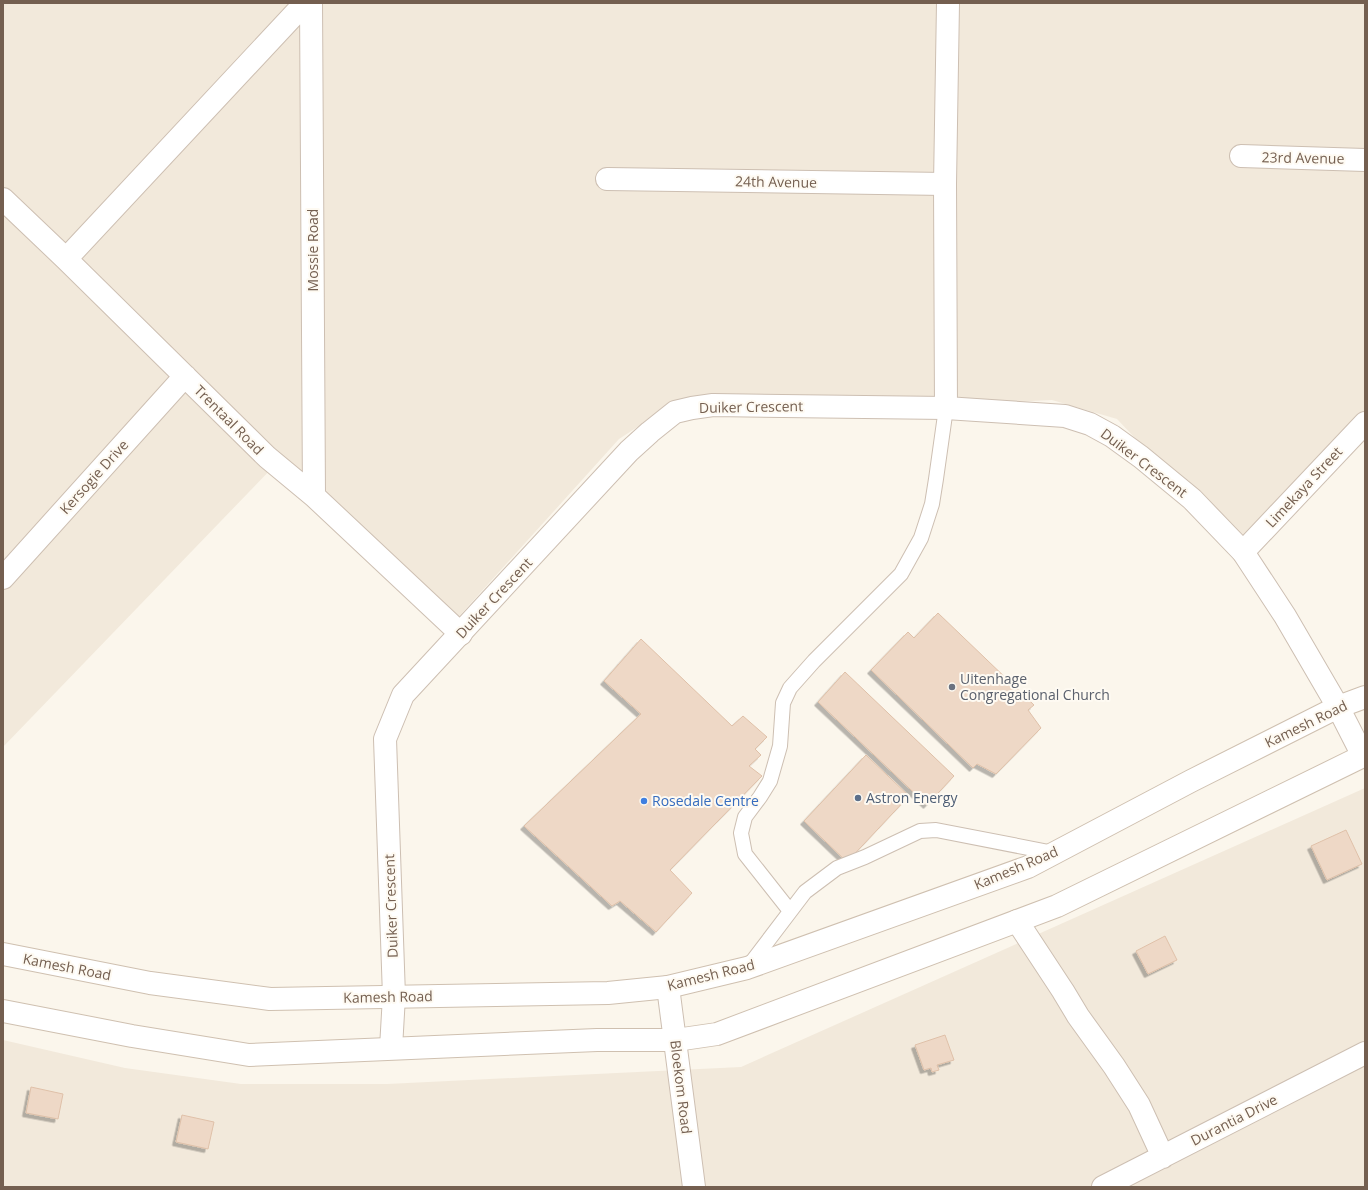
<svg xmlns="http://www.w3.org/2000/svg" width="1368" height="1190" font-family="'Open Sans',sans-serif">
	<defs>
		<filter id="shadow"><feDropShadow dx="-3.5" dy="3.5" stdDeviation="0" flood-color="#0004"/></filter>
	</defs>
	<rect width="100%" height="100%" fill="#fbf6ec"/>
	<path fill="#f2e9db" d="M3 3H1365V423L1243 552 1117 419 1052 400 925 406 674 403 619 439 444 633 275 465 3 747Z
		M1365 788V1187H3V1040L125 1068 241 1084H387L741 1067Z"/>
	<path fill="#eed8c6" stroke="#dfc0a8" filter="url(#shadow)" d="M938 613 1034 705 1028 710 1041 728 996 774 977 764 973 768 871 670 908 632 914 638Z
		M641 639 732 726 743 716 767 737 755 749 761 755 749 766 762 776 670 870 692 893 656 932 620 901 612 906 524 826 641 714 604 681Z
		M845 672 954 776 927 805 818 702Z
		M866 755 909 796 847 862 804 821Z
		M1346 830 1362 864 1327 880 1311 846Z
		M1165 936 1177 960 1148 974 1136 951Z
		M945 1035 954 1060 937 1065 939 1070 932 1072 931 1068 924 1070 915 1045Z
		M31 1087 63 1094 58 1119 26 1113Z
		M182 1115 214 1122 208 1149 176 1142Z"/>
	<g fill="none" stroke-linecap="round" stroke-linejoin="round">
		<g stroke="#cdbfb2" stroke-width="16">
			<path id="service" d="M790 911 745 854 741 833 745 817 760 797 770 781 780 746 783 703 790 688 814 661 901 574 921 538 932 504 936 479 946 408
				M748 967 805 892 837 868 865 857 920 831 936 830 1054 853"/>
		</g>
		<g stroke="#cdbfb2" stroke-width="24">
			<path id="minor" d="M311 3 314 496
				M1241 156 1365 160
				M607 179 945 184
				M3 199 66 259 267 457 314 496 461 634
				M66 259 305 3
				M1243 552 1365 423
				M3 578 185 376
				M1017 921 1063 991 1078 1016 1114 1066 1139 1105 1163 1157
				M1103 1187 1365 1053"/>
		</g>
		<g stroke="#cdbfb2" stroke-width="24">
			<path id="tertiary" d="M946 408 945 184 948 3
				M668 987 694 1187
				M391 1048 394 996 385 739 403 695 629 451 650 432 675 412 692 408 713 405 946 408 1065 416 1090 424 1112 436 1141 457 1192 499 1243 552 1285 616 1338 707 1363 756"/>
		</g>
		<g stroke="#cfc0b0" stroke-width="24">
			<path id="secondary" d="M3 954 150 983 270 999 608 993 668 987 747 968 1028 867 1191 781 1338 707 1365 697
				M3 1011 132 1036 249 1055 597 1040H676L717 1034 1057 906 1365 755"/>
		</g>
		<use href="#service" stroke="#fff" stroke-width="14"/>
		<use href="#minor" stroke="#fff" stroke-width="22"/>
		<use href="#tertiary" stroke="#fff" stroke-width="22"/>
		<use href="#secondary" stroke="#fff" stroke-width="22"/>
	</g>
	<circle fill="#6b7280" stroke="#fefaf2" stroke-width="1.5" cx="952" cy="687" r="4"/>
	<circle fill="#5c6f8a" stroke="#fefaf2" stroke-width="1.5" cx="858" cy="798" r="4"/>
	<circle fill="#3f7fe0" stroke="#fefaf2" stroke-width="1.5" cx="644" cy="801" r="4"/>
	<g text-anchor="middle" stroke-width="4" stroke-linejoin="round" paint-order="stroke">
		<g font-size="14" fill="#745f50" stroke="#fefaf2">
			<text transform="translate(1303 158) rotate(1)" y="5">23rd Avenue</text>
			<text transform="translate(776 182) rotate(1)" y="5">24th Avenue</text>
			<text transform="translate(313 250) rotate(-90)" y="5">Mossie Road</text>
			<text transform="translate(751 407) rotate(-1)" y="5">Duiker Crescent</text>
			<text transform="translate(229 420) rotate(45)" y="5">Trentaal Road</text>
			<text transform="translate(1144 463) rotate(37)" y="5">Duiker Crescent</text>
			<text transform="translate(94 477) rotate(-48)" y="5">Kersogie Drive</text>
			<text transform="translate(1304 487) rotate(-47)" y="5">Limekaya Street</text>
			<text transform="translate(494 598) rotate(-47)" y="5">Duiker Crescent</text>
			<text transform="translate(1306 724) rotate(-26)" y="5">Kamesh Road</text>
			<text transform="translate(1016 868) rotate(-23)" y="5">Kamesh Road</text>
			<text transform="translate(391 906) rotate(-92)" y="5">Duiker Crescent</text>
			<text transform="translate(67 967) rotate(11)" y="5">Kamesh Road</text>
			<text transform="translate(711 975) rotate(-14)" y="5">Kamesh Road</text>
			<text transform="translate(388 997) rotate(-1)" y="5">Kamesh Road</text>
			<text transform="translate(681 1087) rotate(83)" y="5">Bloekom Road</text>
			<text transform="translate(1234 1120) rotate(-27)" y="5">Durantia Drive</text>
		</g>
		<g font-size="14" fill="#5b616d" stroke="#fefaf2" text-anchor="start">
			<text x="960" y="684">Uitenhage<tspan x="960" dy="16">Congregational Church</tspan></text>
		</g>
		<g font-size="14" fill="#4e5e75" stroke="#fefaf2" text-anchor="start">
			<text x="866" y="803">Astron Energy</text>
		</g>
		<g font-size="14" fill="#366cbe" stroke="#fefaf2" text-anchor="start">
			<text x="652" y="806">Rosedale Centre</text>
		</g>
	</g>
	<rect width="1368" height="1190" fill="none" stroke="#745f50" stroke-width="8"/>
</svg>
